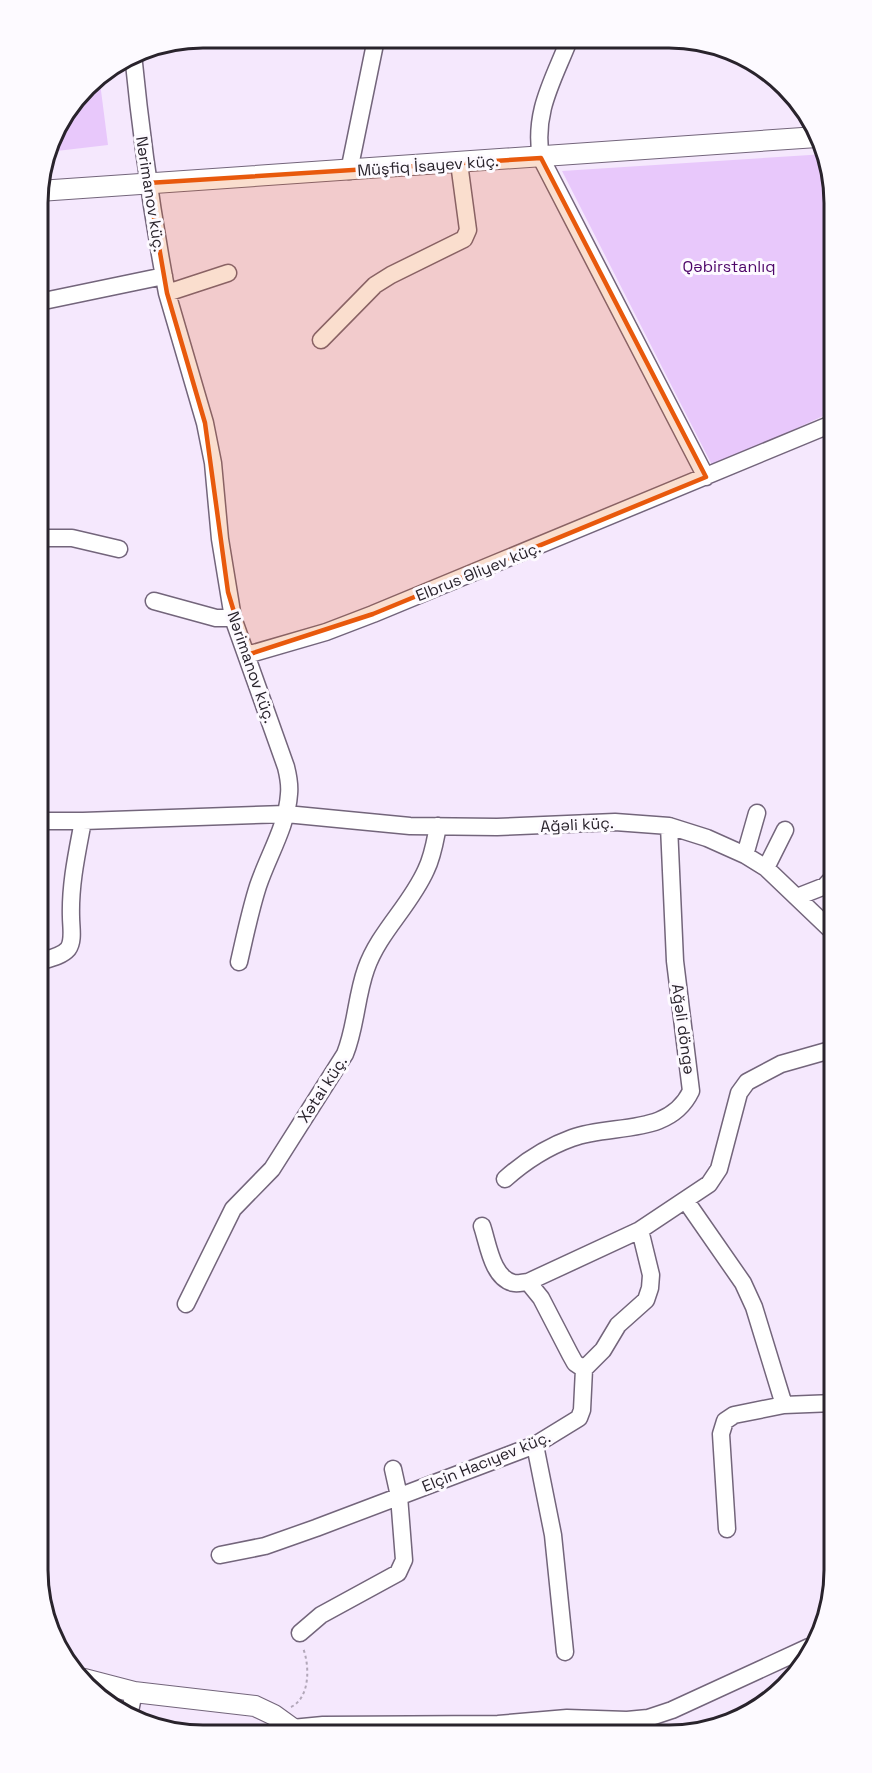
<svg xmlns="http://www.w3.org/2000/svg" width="872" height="1773" font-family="'Space Grotesk',sans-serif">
	<rect width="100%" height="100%" fill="#f5e8fd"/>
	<path fill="#e8c8fb" d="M99 75 108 145 48 152 55 130 94 79Z
		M826 154 834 203V411L713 467 562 171Z"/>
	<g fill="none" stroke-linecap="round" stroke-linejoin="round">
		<g stroke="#73657b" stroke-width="19">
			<path id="minor" d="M569 40C553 81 533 112 541 158L706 477
				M133 54C141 135 152 214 167 293L205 423 213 463 220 539 233 618 286 767C288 775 290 785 289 794 287 826 268 856 258 886 250 911 245 936 239 962
				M349 171 376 39
				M167 293 228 273
				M39 302 164 276
				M321 340 375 285 391 275 464 239 468 230 459 163
				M39 538H72L119 549
				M154 601 216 618H233
				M247 655 326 632 373 614 834 423
				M38 821H83
				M745 855 757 813
				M766 868 785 830
				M797 897 825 886 834 876
				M38 962C47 959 61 957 68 949 74 941 71 927 71 917 70 884 77 853 83 821L286 814 410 826 497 827 615 822 669 826 707 838 745 855 766 868 834 933
				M505 1179C524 1162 547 1147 572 1138 612 1123 669 1137 691 1091L675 961 669 826
				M686 1201 743 1283 754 1307 784 1405 734 1415 725 1421 721 1434 727 1529
				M482 1226C488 1243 492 1279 514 1283 518 1284 524 1282 528 1282L640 1230
				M528 1282 541 1298 570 1354 575 1363 584 1369
				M186 1304 233 1209 272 1169 345 1054C356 1027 356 997 366 969 379 932 410 906 426 870 433 856 435 841 438 826
				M784 1405 834 1403
				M535 1445 553 1535 565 1652
				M220 1555 265 1546 316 1528 535 1445 579 1418 582 1410 584 1369 603 1350 618 1325 646 1300 650 1288 651 1275 640 1230 709 1184 719 1169 739 1093 747 1082 781 1064 834 1049
				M300 1633 321 1615 398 1573 404 1560 399 1496 393 1469
				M130 1711 134 1692
				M292 1728 323 1725 498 1724 567 1718 627 1720 648 1718 672 1710 809 1647"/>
		</g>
		<g stroke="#73657b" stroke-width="22">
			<path id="tertiary" d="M39 191 817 137
				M84 1679 134 1692 255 1706 274 1715 292 1728 296 1734"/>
		</g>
		<path stroke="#b2a7b9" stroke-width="2" stroke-dasharray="3 3" stroke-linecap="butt" d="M291 1707C310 1698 310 1666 303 1648"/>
		<use href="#minor" stroke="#fff" stroke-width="16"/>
		<use href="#tertiary" stroke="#fff" stroke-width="20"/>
	</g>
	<path fill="#e8590c" fill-opacity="0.2" stroke="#e8590c" stroke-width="4.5" stroke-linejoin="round" d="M541 158 706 477 373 614 247 655 228 592 205 423 167 293 148 183Z"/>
	<g text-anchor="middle" stroke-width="6" stroke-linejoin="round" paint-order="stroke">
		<g font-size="16" fill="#29232c" stroke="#fdfaff">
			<text transform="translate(428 165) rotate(-4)" y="6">Müşfiq İsayev küç.</text>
			<text transform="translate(151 194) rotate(81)" y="6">Nərimanov küç.</text>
			<text transform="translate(478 571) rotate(-22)" y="6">Elbrus Əliyev küç.</text>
			<text transform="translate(252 667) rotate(71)" y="6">Nərimanov küç.</text>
			<text transform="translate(577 824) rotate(-3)" y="6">Ağəli küç.</text>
			<text transform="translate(684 1029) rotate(82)" y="6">Ağəli döngə</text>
			<text transform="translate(322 1089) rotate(-57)" y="6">Xətai küç.</text>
			<text transform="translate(486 1461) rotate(-22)" y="6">Elçin Hacıyev küç.</text>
		</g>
		<g font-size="16" fill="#4e0669" stroke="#fdfaff">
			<text x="729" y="272">Qəbirstanlıq</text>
		</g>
	</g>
	<path d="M0 0H872V1773H0ZM203 48H669A155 155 0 0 1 824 203V1570A155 155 0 0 1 669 1725H203A155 155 0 0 1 48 1570V203A155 155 0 0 1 203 48Z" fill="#fdfaff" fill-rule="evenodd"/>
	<path fill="none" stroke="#29232c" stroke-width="3" d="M203 48H669A155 155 0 0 1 824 203V1570A155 155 0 0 1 669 1725H203A155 155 0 0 1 48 1570V203A155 155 0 0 1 203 48Z"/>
</svg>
